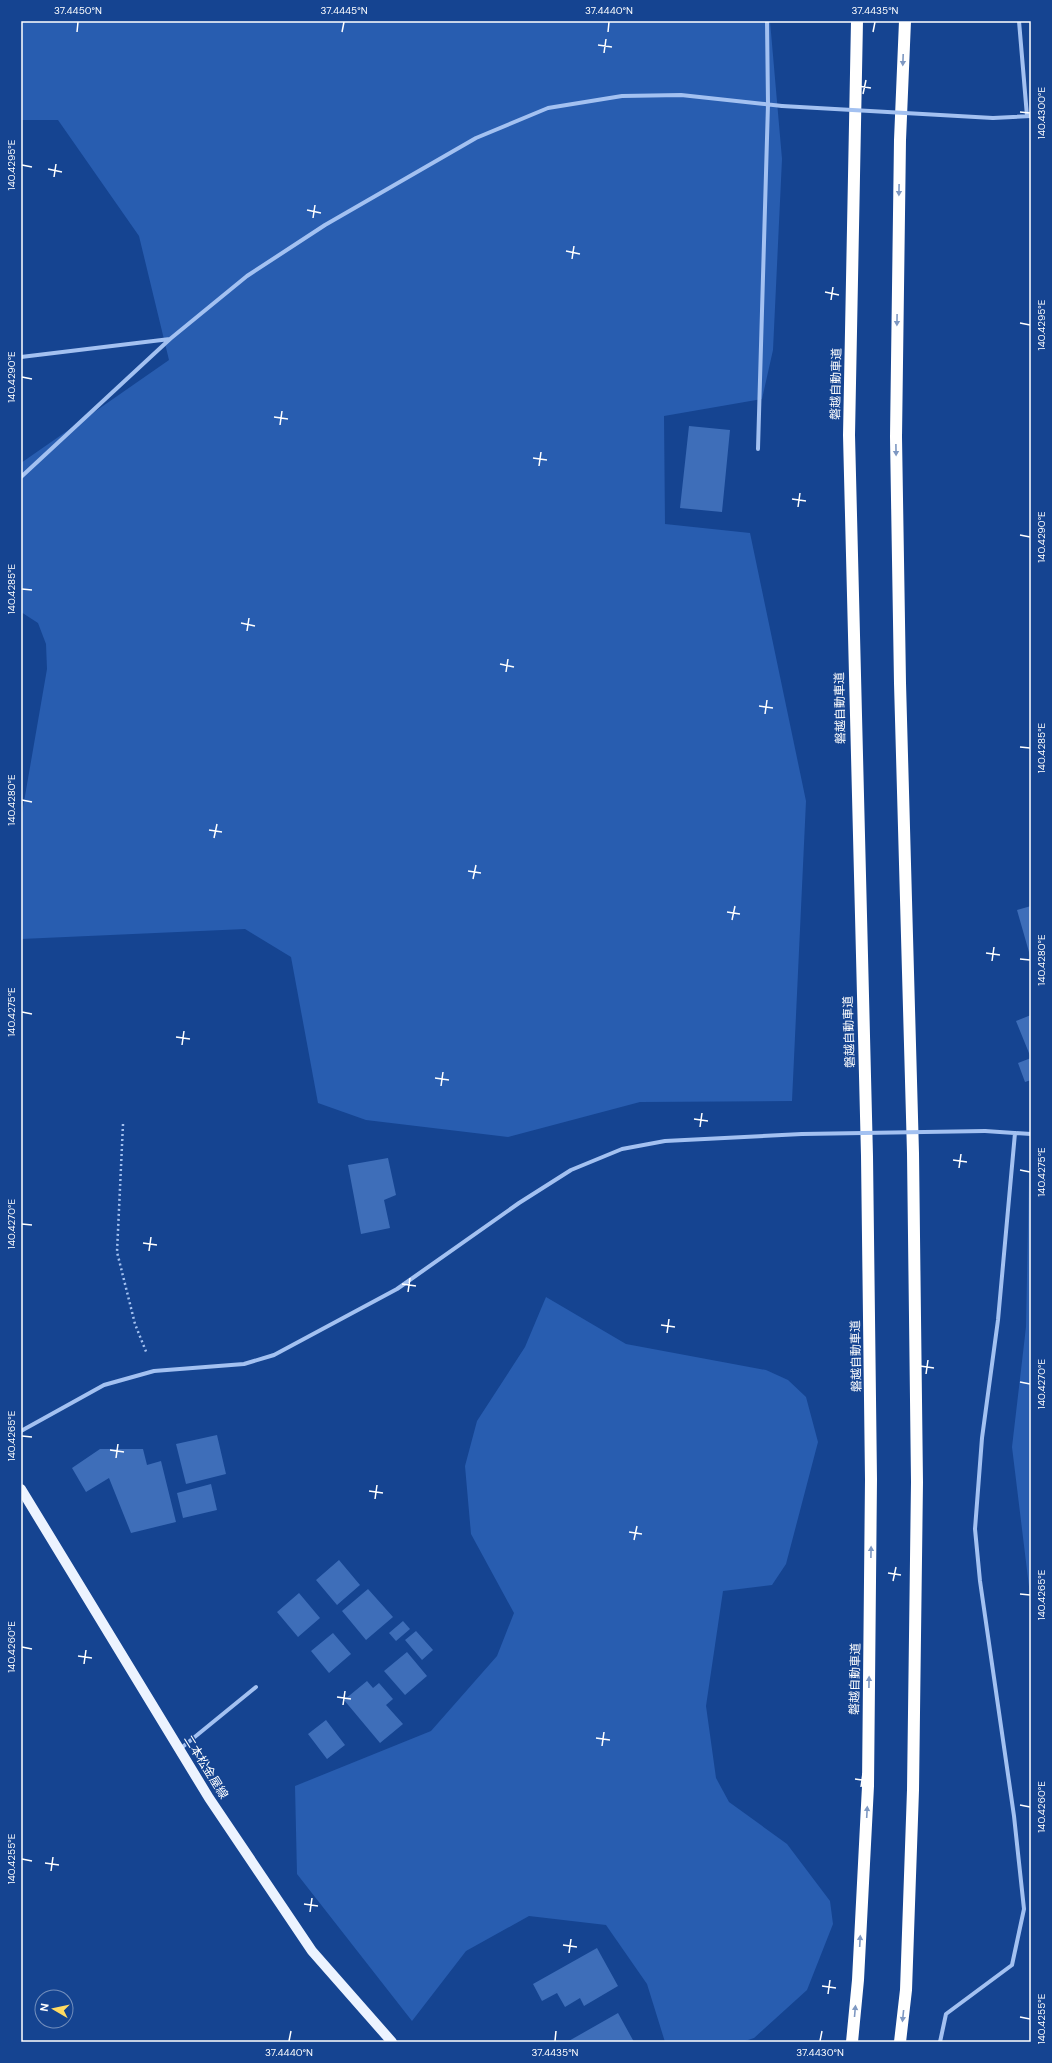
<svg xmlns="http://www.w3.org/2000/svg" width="1052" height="2063" font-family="'DM Sans','Noto Sans JP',sans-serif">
	<rect width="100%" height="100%" fill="#154491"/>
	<path fill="#285db0" d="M21 21H770L782 159 773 350 762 399 664 416 665 524 750 533 806 801 792 1101 640 1102 508 1137 366 1120 318 1103 291 957 245 929 21 939V819L47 669 46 644 38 623 21 612V463L169 360 139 236 58 120H21Z
		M1031 1172V1603L1012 1447 1026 1327 1029 1173Z
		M546 1297 626 1344 766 1370 788 1380 806 1397 818 1442 786 1564 772 1585 723 1591 706 1706 716 1778 729 1802 787 1844 830 1901 833 1924 807 1990 754 2038 742 2042H665L647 1984 606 1925 529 1916 466 1951 412 2021 297 1874 295 1786 431 1731 497 1656 514 1613 471 1534 465 1466 477 1421 525 1347Z"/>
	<path fill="#3e6eb9" d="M689 426 730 430 722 512 680 508Z
		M1031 906V959L1017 910Z
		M1031 1015V1080L1025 1082 1018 1063 1031 1058 1016 1021Z
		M388 1158 396 1195 384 1200 390 1228 361 1234 348 1165Z
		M217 1435 226 1474 186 1484 176 1444Z
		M100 1449H143L147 1465 161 1461 176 1522 131 1533 109 1478 86 1492 72 1468Z
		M211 1484 217 1510 183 1518 177 1493Z
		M339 1560 360 1585 337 1605 316 1580Z
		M368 1589 393 1617 366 1640 342 1611Z
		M299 1593 320 1618 298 1637 277 1612Z
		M403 1621 410 1629 396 1641 389 1633Z
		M416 1631 433 1650 422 1660 405 1640Z
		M333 1633 351 1654 329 1673 311 1651Z
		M407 1652 427 1676 405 1695 384 1671Z
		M367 1681 373 1688 379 1683 393 1699 386 1705 403 1724 380 1743 344 1700Z
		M326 1720 345 1745 327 1759 308 1734Z
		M597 1948 618 1986 584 2006 580 1998 565 2007 557 1993 542 2001 533 1984Z
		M618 2013 634 2042H567Z"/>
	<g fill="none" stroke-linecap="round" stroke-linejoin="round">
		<path stroke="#a3c1f1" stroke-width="2.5" stroke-dasharray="2 3" stroke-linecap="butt" d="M123 1124 117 1252 135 1324 147 1354"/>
		<path stroke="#a3c1f1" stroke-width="4" d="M1019 21 1027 116
			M993 118 1031 116
			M21 357 170 339
			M758 449 768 104 767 21
			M21 477 170 339 247 276 325 225 476 138 548 108 622 96 681 95 782 106
			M985 1131 1031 1134
			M21 1431 104 1385 154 1371 244 1364 274 1355 397 1289 519 1203 571 1170 622 1149 665 1141 802 1134
			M180 1749 256 1687
			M940 2042 946 2014 1012 1965 1024 1909 1014 1816 980 1581 975 1529 982 1438 998 1320 1015 1133"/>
		<path stroke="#ecf3ff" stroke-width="10" d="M21 1489 209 1798 312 1951 392 2042"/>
		<path stroke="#fff" stroke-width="12" d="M852 2042 858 1980 868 1786 871 1479 867 1156 849 435 857 21
			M900 2042 906 1990 913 1790 917 1482 913 1153 900 683 896 437 900 140 905 21"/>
		<path stroke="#a3c1f1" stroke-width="4" d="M782 106 993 118
			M802 1134 985 1131"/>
	</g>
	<defs><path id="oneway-solid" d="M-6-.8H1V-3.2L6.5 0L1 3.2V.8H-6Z"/></defs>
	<g fill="#7e98c2">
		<use href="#oneway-solid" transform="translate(903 60) rotate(92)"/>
		<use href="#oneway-solid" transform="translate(899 190) rotate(91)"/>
		<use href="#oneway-solid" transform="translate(897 320) rotate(91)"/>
		<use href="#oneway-solid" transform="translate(896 450) rotate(89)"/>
		<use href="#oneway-solid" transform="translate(871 1552) rotate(-89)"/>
		<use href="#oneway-solid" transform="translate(869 1682) rotate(-89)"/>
		<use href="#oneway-solid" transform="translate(867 1812) rotate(-87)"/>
		<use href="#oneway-solid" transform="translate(860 1941) rotate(-87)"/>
		<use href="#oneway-solid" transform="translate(855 2011) rotate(-85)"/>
		<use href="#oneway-solid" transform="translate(903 2016) rotate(96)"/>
	</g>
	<path fill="none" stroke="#fff" stroke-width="1.5" d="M77 32 78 22M342 32 344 22M608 32 609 22M873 32 875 22M598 45 612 47M604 53 606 39M858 86 871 88M863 94 866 80M1020 112 1030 113M22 165 32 167M48 169 62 172M54 177 56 164M307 210 321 213M313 218 315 205M566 251 580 254M572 259 574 246M825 292 839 295M831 300 833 287M1020 323 1030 325M22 377 32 379M274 417 288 419M280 425 282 411M533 458 547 460M539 466 541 452M792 499 806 501M798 507 800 493M1020 535 1030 537M22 589 32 590M241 623 255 626M247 631 249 618M500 664 514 667M506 672 508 659M759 706 773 708M765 714 767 700M1020 747 1030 748M22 800 32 802M209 830 222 832M214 838 217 824M468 871 481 873M473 879 476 865M727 912 740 914M732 920 735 906M986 953 1000 955M1020 959 1030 960M992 961 994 947M22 1012 32 1014M176 1037 190 1039M182 1045 184 1031M435 1078 449 1080M441 1086 443 1072M694 1119 708 1121M700 1127 702 1113M953 1160 967 1162M959 1168 961 1154M1020 1170 1030 1172M22 1224 32 1225M143 1243 157 1245M149 1251 151 1237M402 1284 416 1286M408 1292 410 1278M661 1325 675 1327M667 1333 669 1319M920 1366 934 1368M926 1374 928 1360M1020 1382 1030 1384M22 1436 32 1437M110 1450 124 1452M116 1458 118 1444M369 1491 383 1493M375 1499 377 1485M629 1532 642 1534M634 1540 637 1526M888 1573 901 1575M893 1581 896 1567M1020 1594 1030 1595M22 1647 32 1649M78 1656 92 1658M84 1664 86 1650M337 1697 351 1699M343 1705 345 1691M596 1738 610 1740M602 1746 604 1732M855 1779 869 1781M861 1787 863 1773M1020 1805 1030 1807M22 1859 32 1861M45 1863 59 1865M51 1871 53 1857M304 1904 318 1906M310 1912 312 1898M563 1945 577 1947M569 1953 571 1939M822 1986 836 1988M828 1994 830 1980M1020 2017 1030 2019M289 2041 291 2031M555 2041 556 2031M820 2041 822 2031"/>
	<g text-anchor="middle" stroke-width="3" stroke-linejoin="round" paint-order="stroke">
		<g font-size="12" fill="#fff" stroke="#154491">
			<text transform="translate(836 384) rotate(-89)" y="4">磐越自動車道</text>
			<text transform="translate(840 708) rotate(-91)" y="4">磐越自動車道</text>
			<text transform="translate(849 1032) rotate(-92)" y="4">磐越自動車道</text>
			<text transform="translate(856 1356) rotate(-91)" y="4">磐越自動車道</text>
			<text transform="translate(855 1679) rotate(-89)" y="4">磐越自動車道</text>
			<text transform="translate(206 1767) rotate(58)" y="4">二本松金屋線</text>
		</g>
	</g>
	<rect width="1052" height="2063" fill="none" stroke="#154491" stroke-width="44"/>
	<g transform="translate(54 2009) rotate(279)"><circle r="19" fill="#154491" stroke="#738fbd"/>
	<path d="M0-3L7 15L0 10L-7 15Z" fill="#ffdb62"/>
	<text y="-6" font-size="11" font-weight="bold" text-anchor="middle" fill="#ffffff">N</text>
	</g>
	<rect x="22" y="22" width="1008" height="2019" fill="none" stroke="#fff" stroke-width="1.5"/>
	<g font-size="10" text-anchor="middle" fill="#fff">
		<text x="78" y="14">37.4450°N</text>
		<text x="344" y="14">37.4445°N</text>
		<text x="609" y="14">37.4440°N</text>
		<text x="875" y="14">37.4435°N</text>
		<text transform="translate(1041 113) rotate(-90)" y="4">140.4300°E</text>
		<text transform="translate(11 165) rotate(-90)" y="4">140.4295°E</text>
		<text transform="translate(1041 325) rotate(-90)" y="4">140.4295°E</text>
		<text transform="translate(11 377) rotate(-90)" y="4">140.4290°E</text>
		<text transform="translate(1041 537) rotate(-90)" y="4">140.4290°E</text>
		<text transform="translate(11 589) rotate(-90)" y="4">140.4285°E</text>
		<text transform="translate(1041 748) rotate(-90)" y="4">140.4285°E</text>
		<text transform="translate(11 800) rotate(-90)" y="4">140.4280°E</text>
		<text transform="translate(1041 960) rotate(-90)" y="4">140.4280°E</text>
		<text transform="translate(11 1012) rotate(-90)" y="4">140.4275°E</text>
		<text transform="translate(1041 1172) rotate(-90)" y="4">140.4275°E</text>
		<text transform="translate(11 1224) rotate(-90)" y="4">140.4270°E</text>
		<text transform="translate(1041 1384) rotate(-90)" y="4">140.4270°E</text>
		<text transform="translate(11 1436) rotate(-90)" y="4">140.4265°E</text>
		<text transform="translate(1041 1595) rotate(-90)" y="4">140.4265°E</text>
		<text transform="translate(11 1647) rotate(-90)" y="4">140.4260°E</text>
		<text transform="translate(1041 1807) rotate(-90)" y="4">140.4260°E</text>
		<text transform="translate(11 1859) rotate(-90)" y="4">140.4255°E</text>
		<text transform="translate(1041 2019) rotate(-90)" y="4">140.4255°E</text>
		<text x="289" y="2056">37.4440°N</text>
		<text x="555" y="2056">37.4435°N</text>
		<text x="820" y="2056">37.4430°N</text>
	</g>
</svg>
